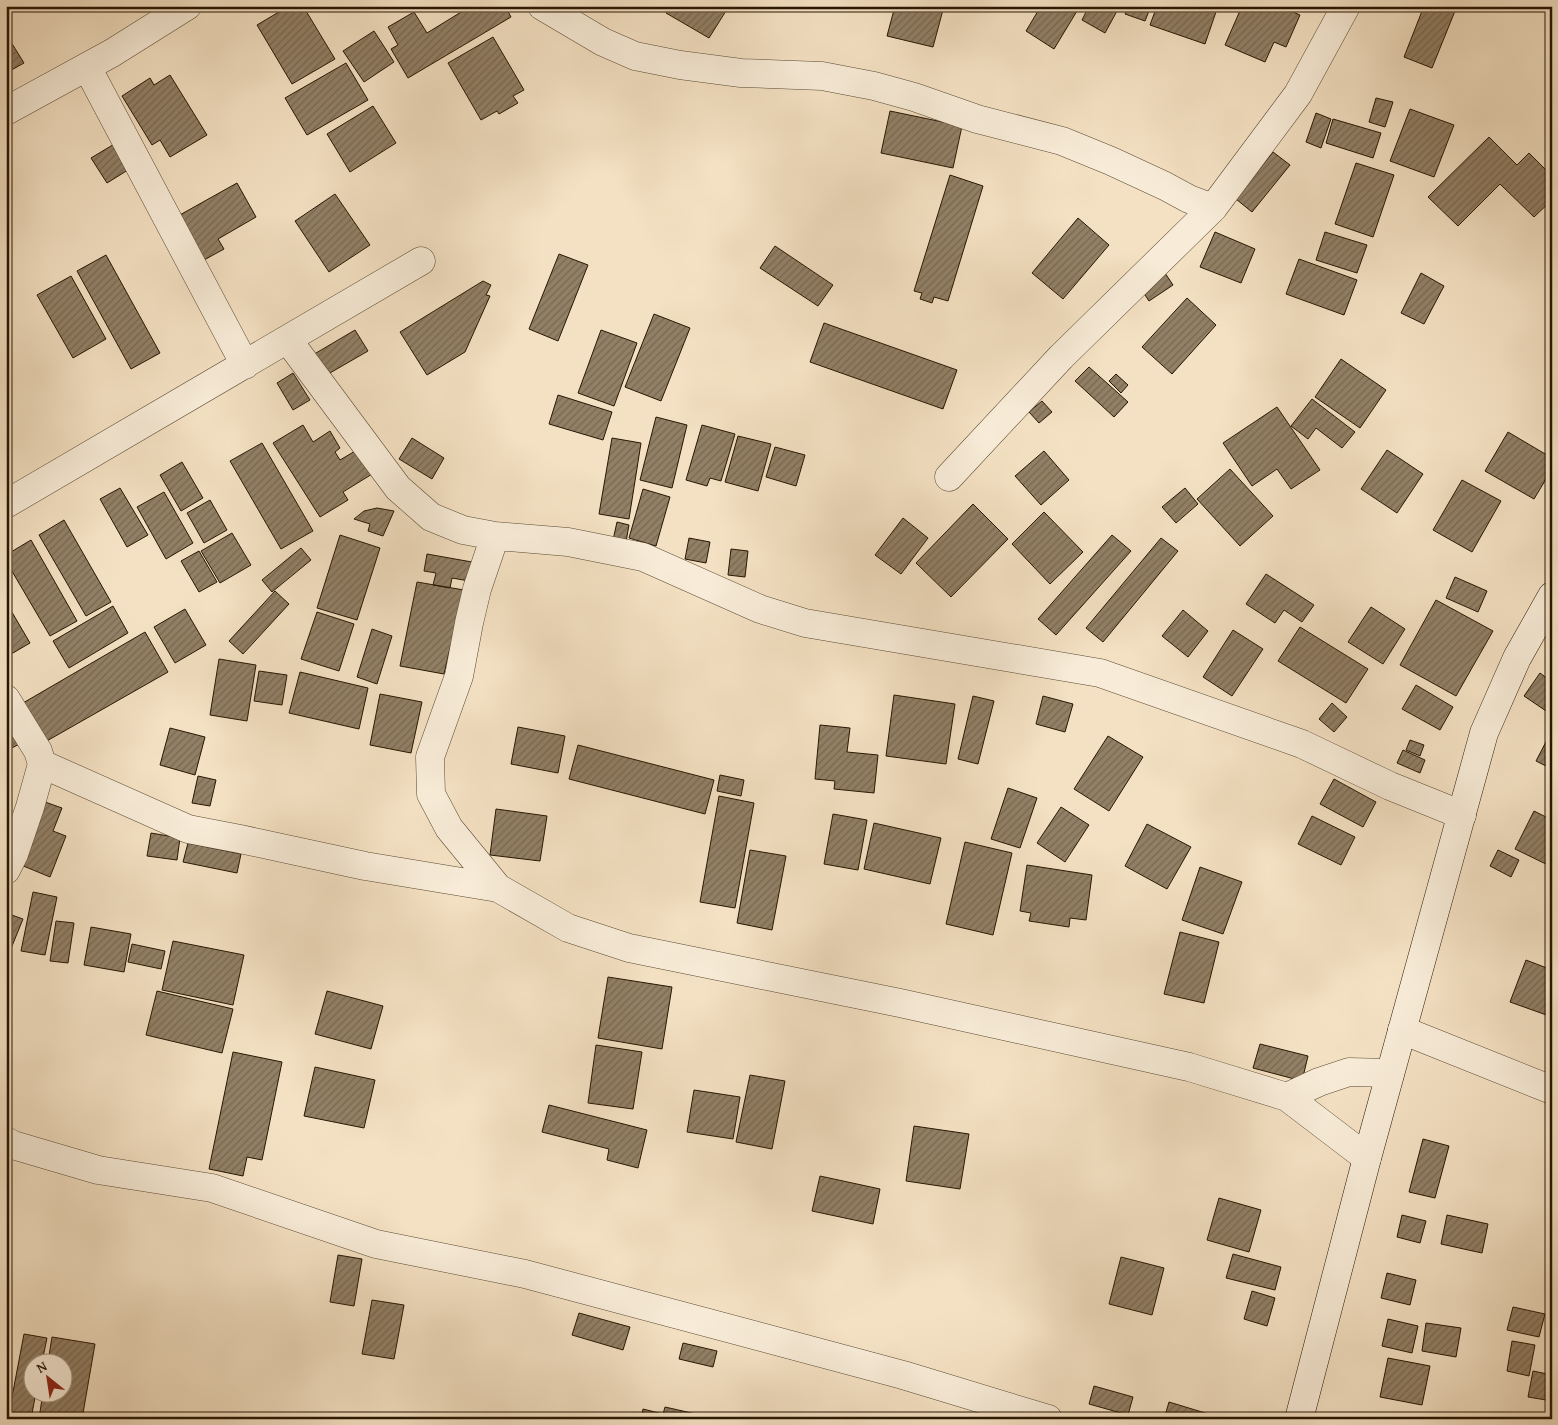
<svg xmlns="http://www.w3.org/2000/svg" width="1558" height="1425" font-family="'Gentium Book Plus',serif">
	<defs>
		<pattern id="building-hatch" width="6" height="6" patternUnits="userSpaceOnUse" patternTransform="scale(1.25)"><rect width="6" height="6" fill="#928066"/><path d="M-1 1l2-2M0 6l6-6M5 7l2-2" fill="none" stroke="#776852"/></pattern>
	</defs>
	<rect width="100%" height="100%" fill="#f4e1c3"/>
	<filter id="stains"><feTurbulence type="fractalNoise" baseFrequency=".004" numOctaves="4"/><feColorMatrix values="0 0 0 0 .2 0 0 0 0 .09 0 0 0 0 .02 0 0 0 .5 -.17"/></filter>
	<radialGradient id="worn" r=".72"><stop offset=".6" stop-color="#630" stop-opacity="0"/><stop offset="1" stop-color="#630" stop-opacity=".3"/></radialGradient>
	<path fill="url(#building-hatch)" stroke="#271602" d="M289 6H303L335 59 292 84 257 25Z
		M471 6H505L511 17 408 78 391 49 398 45 388 27 414 12 427 33Z
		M670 6H729L709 38 666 13Z
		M895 6H944L933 47 887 36Z
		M1041 6H1080L1054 49 1026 31Z
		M1089 6H1108L1117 11 1105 33 1082 20Z
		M1128 6H1151L1145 21 1125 14Z
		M1157 6H1218L1205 44 1150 25Z
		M1242 6H1279L1300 15 1286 47 1274 42 1265 62 1225 45Z
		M1424 6H1457L1432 68 1404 57Z
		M374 31 394 62 364 82 343 51Z
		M6 34 24 63 6 73Z
		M493 37 524 90 513 96 518 103 499 114 497 111 481 120 448 63Z
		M346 63 368 100 307 135 285 98Z
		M170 75 207 135 170 157 160 140 152 145 122 96 150 78 154 85Z
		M1376 98 1393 102 1385 127 1369 122Z
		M373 106 396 143 350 172 327 134Z
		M1410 109 1454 125 1434 177 1390 161Z
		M890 111 962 126 953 168 881 153Z
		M1316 113 1331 119 1321 148 1306 142Z
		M1333 119 1381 133 1373 158 1326 143Z
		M1489 137 1517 165 1529 153 1552 176V200L1534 217 1500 184 1458 226 1428 197Z
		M121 140 136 165 107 183 91 158Z
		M1273 152 1290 165 1252 212 1236 199Z
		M1356 163 1394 175 1373 237 1335 224Z
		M950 175 983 186 948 301 934 297 932 303 920 299 922 293 914 291Z
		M237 183 256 217 218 239 224 249 204 260 178 216Z
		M335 194 370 245 329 272 295 221Z
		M1078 218 1109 245 1063 299 1032 273Z
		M1215 232 1255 249 1241 283 1200 267Z
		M1325 232 1367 245 1357 273 1316 260Z
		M775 246 833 285 818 306 760 268Z
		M559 254 588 265 558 341 529 329Z
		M106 255 160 353 131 369 77 271Z
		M1299 259 1357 280 1344 315 1286 294Z
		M1163 270 1173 285 1149 301 1139 286Z
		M1421 273 1444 286 1424 324 1401 313Z
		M71 276 106 339 73 358 37 295Z
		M483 281 491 285 486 295 490 296 465 352 427 375 400 332Z
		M1187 298 1216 325 1172 374 1142 347Z
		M654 314 690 328 661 401 625 387Z
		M824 323 957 370 943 409 810 362Z
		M355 330 368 351 323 377 311 356Z
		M601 330 637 343 614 406 578 393Z
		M1341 359 1386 390 1360 428 1315 397Z
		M1089 367 1128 402 1114 417 1075 381Z
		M293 373 310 400 293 410 277 383Z
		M1116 374 1128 385 1121 393 1109 381Z
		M558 395 612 412 603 440 549 424Z
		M1312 399 1355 432 1342 448 1316 428 1308 439 1291 426Z
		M1042 401 1052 412 1039 423 1029 412Z
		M1277 407 1320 470 1291 489 1277 469 1252 486 1223 443Z
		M656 417 687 425 672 488 640 480Z
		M303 425 313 442 330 431 340 448 335 452 340 460 362 447 377 471 343 492 348 500 320 517 273 443Z
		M702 425 735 434 721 481 710 478 707 486 686 480Z
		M1508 432 1552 458V469L1534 499 1485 471Z
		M738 436 771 444 758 491 725 482Z
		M412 438 444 458 432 479 399 459Z
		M612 438 641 443 629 519 599 514Z
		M262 443 313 531 281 549 230 461Z
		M775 447 805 455 796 486 766 477Z
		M1387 450 1423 474 1397 513 1361 489Z
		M1044 451 1069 480 1041 505 1015 476Z
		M182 462 203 498 181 511 160 475Z
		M1230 469 1273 516 1240 546 1197 499Z
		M1462 480 1501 501 1472 552 1433 530Z
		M120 488 148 535 127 547 100 499Z
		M1185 488 1198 504 1176 523 1162 507Z
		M643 489 670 497 656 546 629 538Z
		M164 492 193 543 166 559 137 507Z
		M210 500 227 530 204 543 187 513Z
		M973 504 1008 539 951 597 916 563Z
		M377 508 394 511 383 536 368 531 370 524 354 519 364 511Z
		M1044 512 1083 552 1050 584 1012 544Z
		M903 518 928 538 901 574 875 555Z
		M64 520 111 602 86 616 39 535Z
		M617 522 629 525 626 542 613 540Z
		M232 533 251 565 220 583 201 551Z
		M340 535 380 548 357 620 317 608Z
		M1112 535 1131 551 1056 635 1038 619Z
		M689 538 710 542 706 563 685 559Z
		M1161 538 1178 551 1103 642 1086 628Z
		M31 540 77 621 50 636 6 561V555Z
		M301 548 311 560 272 592 262 580Z
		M731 549 748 551 745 577 728 575Z
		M199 551 217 582 199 592 181 561Z
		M427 554 472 562 469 581 452 578 450 588 433 585 436 573 424 571Z
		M1266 574 1314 605 1302 622 1284 610 1275 623 1246 604Z
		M1455 577 1487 591 1478 612 1446 598Z
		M417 582 470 591 459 649 450 648 444 674 400 666Z
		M275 591 289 604 243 654 229 641Z
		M1436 600 1493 631 1456 696 1400 665Z
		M6 602 30 643 6 657Z
		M113 606 128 633 69 668 53 641Z
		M1371 607 1405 629 1383 664 1348 642Z
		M185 609 206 645 175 663 154 627Z
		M1183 610 1208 631 1188 657 1162 636Z
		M317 612 354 624 339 671 301 659Z
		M1300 627 1368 669 1346 703 1278 661Z
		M372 629 392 636 377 684 357 677Z
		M1233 630 1263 649 1232 696 1203 677Z
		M145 632 168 672 45 742 23 703Z
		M219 659 256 665 247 721 210 715Z
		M259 671 287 675 282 705 254 701Z
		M300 672 368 688 359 729 289 713Z
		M1540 673 1552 682V715L1524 696Z
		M1416 685 1453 707 1440 730 1402 709Z
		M380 694 422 702 411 753 370 745Z
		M894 695 955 704 946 764 886 756Z
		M973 696 994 701 978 764 958 759Z
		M1043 696 1073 704 1065 732 1036 724Z
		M1332 703 1347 717 1334 732 1319 719Z
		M6 719 27 740 6 751Z
		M820 725 850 728 847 752 878 755 874 793 834 789 835 781 815 779Z
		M518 727 565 736 558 773 511 764Z
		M170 728 205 737 195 775 160 765Z
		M1108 736 1143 757 1109 811 1074 789Z
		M1549 736 1552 738V769L1536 761Z
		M1410 740 1424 745 1420 756 1406 750Z
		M578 745 714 780 705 814 569 779Z
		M1403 750 1425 760 1420 773 1397 763Z
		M720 775 744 780 741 796 717 791Z
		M198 776 216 780 210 806 192 803Z
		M1334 779 1376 802 1363 827 1320 804Z
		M1008 788 1037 798 1020 848 991 839Z
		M719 796 754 803 735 908 700 902Z
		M45 802 62 808 53 831 66 836 50 877 21 865Z
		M1061 807 1089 825 1065 862 1037 843Z
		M496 809 547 816 540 861 490 855Z
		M1534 811 1552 820V867L1515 849Z
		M833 814 867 820 858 870 824 864Z
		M1312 816 1355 837 1341 865 1298 844Z
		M874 823 941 838 930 884 864 869Z
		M1147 824 1191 847 1167 889 1125 866Z
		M151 833 180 838 177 860 147 856Z
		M965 842 1012 853 993 935 946 924Z
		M188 843 241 854 237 873 183 862Z
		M750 850 786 856 772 930 737 923Z
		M1498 850 1519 860 1511 877 1490 866Z
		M1027 865 1092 875 1086 920 1070 918 1069 927 1029 921 1031 913 1020 911Z
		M1200 867 1242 882 1223 934 1182 920Z
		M33 892 57 897 45 955 21 951Z
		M6 913 23 919 10 951 6 950Z
		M56 921 74 923 68 963 50 961Z
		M91 927 131 934 124 972 84 965Z
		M1180 932 1219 942 1204 1003 1164 994Z
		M173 941 244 955 233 1005 162 990Z
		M132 944 165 951 161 969 128 962Z
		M1526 960 1552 970V1017L1510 1002Z
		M608 977 672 987 662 1049 598 1038Z
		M157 991 233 1009 222 1053 146 1035Z
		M327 991 383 1006 371 1049 315 1034Z
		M1260 1044 1308 1056 1302 1081 1253 1068Z
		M596 1045 642 1052 633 1109 588 1103Z
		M233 1052 282 1062 262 1160 247 1157 243 1176 209 1169Z
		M315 1067 375 1080 364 1128 304 1116Z
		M750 1075 785 1081 772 1149 736 1142Z
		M694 1090 740 1097 733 1139 687 1132Z
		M549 1105 647 1130 638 1168 607 1160 609 1149 542 1132Z
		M914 1126 969 1134 960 1189 906 1181Z
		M1423 1139 1449 1146 1435 1198 1409 1192Z
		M820 1176 880 1189 873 1224 812 1211Z
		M1219 1198 1261 1210 1249 1252 1207 1240Z
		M1402 1215 1426 1221 1420 1243 1397 1237Z
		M1447 1215 1488 1224 1482 1253 1441 1244Z
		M1233 1254 1281 1267 1275 1290 1226 1278Z
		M338 1255 362 1259 354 1306 330 1302Z
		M1121 1257 1164 1268 1152 1315 1109 1304Z
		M1387 1273 1416 1280 1410 1305 1381 1298Z
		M1252 1291 1275 1298 1267 1326 1244 1319Z
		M372 1300 404 1305 394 1359 362 1354Z
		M1513 1307 1545 1314 1539 1337 1507 1330Z
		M579 1313 630 1327 623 1350 572 1335Z
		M1388 1319 1418 1326 1412 1353 1382 1346Z
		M1426 1323 1461 1328 1456 1357 1422 1351Z
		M1552 1325V1348L1546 1346Z
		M24 1334 47 1338 42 1362H32V1392H36L31 1419H13L8 1418Z
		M52 1337 95 1344 82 1419H39L43 1392H62V1362H48Z
		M1512 1341 1535 1345 1529 1376 1507 1371Z
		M683 1343 717 1351 713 1367 679 1359Z
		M1388 1358 1430 1366 1422 1405 1380 1397Z
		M1533 1371 1552 1375V1401L1528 1397Z
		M1094 1386 1133 1397 1128 1415 1089 1404Z
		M1169 1402 1225 1419H1164Z
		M665 1407 696 1414 695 1419H641L643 1409 663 1414Z"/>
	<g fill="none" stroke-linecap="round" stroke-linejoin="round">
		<g stroke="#5a4932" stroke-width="29">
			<path id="street" d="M542 6 603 42 635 56 680 65 741 73 822 76 874 86 914 97 977 119 1062 141 1111 161 1165 186 1189 199 1213 208
				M87 67 245 365
				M6 111 112 53 187 6
				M288 340 398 488 431 517 463 530 495 536 568 542 643 557 760 609 805 623 1100 673 1302 744 1390 786 1462 815
				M949 477 1061 357 1213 208 1298 94 1346 6
				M6 504 421 261
				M495 536 477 589 469 623 459 676 430 757 431 794 449 828 498 888
				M6 699 38 751 42 764 30 807 14 854 6 870
				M42 764 188 829 240 839 365 866 498 888 568 928 629 948 900 1003 1189 1067 1287 1097 1367 1158
				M1402 1030 1552 1090
				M1287 1097 1319 1082 1349 1072 1390 1073
				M6 1141 13 1145 98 1170 212 1188 376 1244 525 1274 903 1375 1048 1419"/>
		</g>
		<g stroke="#271602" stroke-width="29">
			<path id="secondary" d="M1299 1419 1367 1158 1484 733 1517 658 1552 596"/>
		</g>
		<use href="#street" stroke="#f8ecd8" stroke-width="28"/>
		<use href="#secondary" stroke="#f8ecd8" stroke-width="28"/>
	</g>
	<rect width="1558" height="1425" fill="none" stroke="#f4e1c3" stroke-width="25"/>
	<rect x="8" y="8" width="1543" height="1410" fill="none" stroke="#271602" stroke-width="2.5"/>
	<rect x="12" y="12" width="1533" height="1400" fill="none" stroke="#271602"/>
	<g transform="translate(48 1378) rotate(330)"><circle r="24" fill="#f8ecd8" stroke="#a49682"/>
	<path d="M0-4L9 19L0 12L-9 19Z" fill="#8f2418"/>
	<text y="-8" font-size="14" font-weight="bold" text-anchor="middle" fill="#271602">N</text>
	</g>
	<rect width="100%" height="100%" filter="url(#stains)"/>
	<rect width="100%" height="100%" fill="url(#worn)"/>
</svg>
